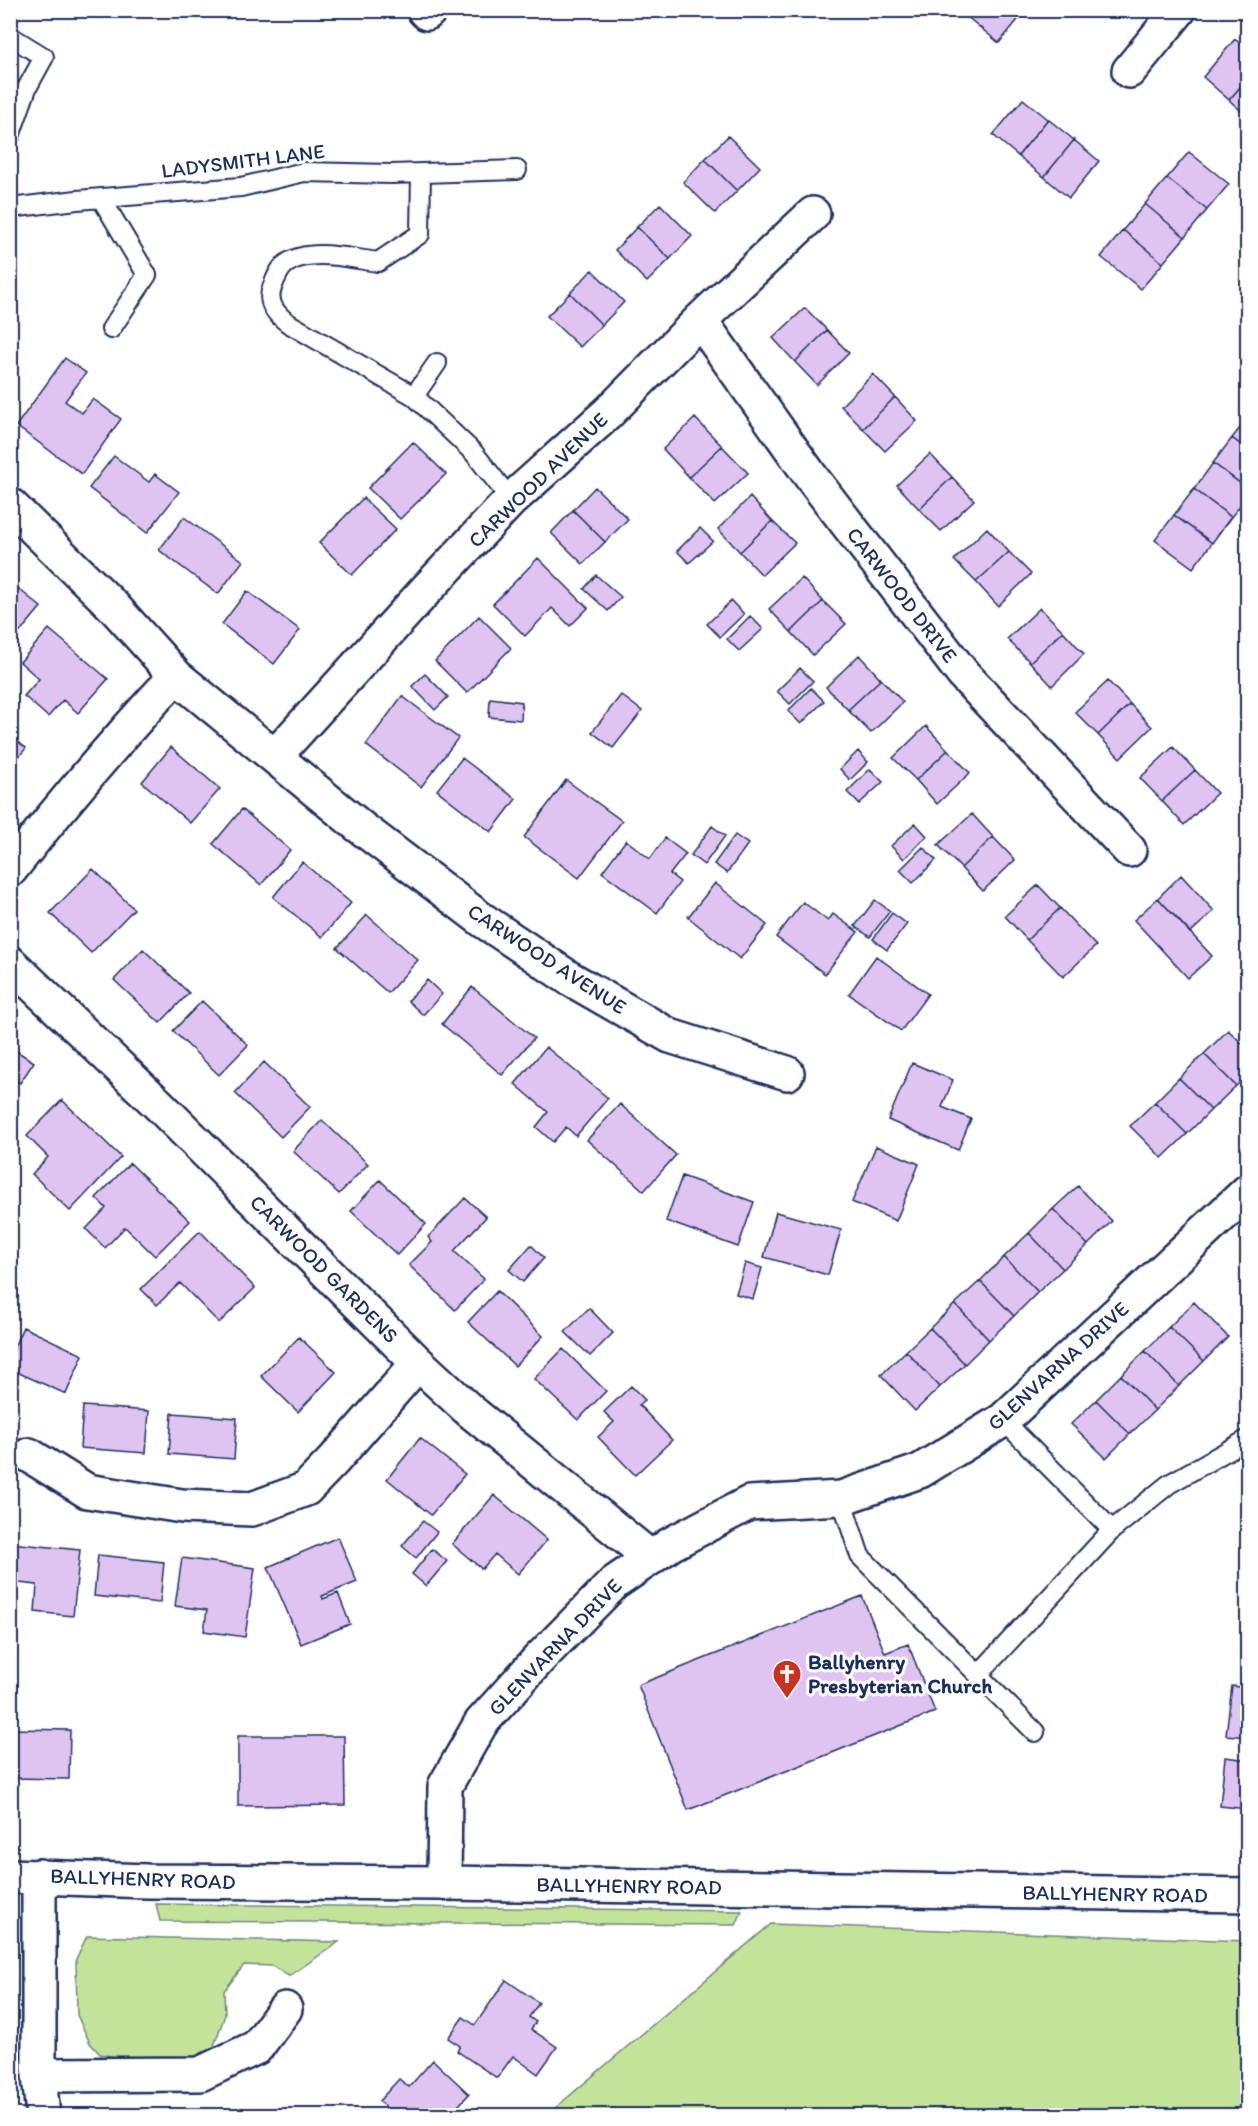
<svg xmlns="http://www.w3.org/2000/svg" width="1258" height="2126" font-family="Itim,sans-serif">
	<rect width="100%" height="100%" fill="#fff"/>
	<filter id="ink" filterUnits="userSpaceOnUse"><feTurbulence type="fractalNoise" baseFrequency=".0167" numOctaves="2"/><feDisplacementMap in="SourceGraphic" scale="12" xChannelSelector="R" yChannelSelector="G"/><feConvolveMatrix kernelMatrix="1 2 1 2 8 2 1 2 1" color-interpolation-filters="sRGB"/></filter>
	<g filter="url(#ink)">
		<path fill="#c3e39b" stroke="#6f897c" stroke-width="1.5" d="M156 1904 742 1911 736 1925 160 1921Z
			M771 1924 1247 1941V2115H547Z
			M87 1936 339 1942 289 1976 272 1966 244 1965 224 1991 225 2015 211 2054 181 2061 128 2059 100 2054 90 2043 77 2015 76 1959Z"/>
		<path fill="#dfc4f2" stroke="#1b2f5e" stroke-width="1.5" d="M1014 10 1021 16 999 43 960 11Z
			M1235 39 1248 50V78L1229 100 1203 77Z
			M1248 78V117L1229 100Z
			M1023 99 1048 119 1018 156 993 135Z
			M1048 119 1074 140 1044 177 1018 156Z
			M728 136 760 167 737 191 705 159Z
			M1074 140 1099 161 1069 198 1044 177Z
			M1189 152 1229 184 1207 210 1167 178Z
			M705 159 737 191 715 213 683 182Z
			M1167 178 1207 210 1185 237 1145 204Z
			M660 204 692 236 670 259 637 227Z
			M1145 204 1185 237 1163 263 1123 230Z
			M637 227 670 259 647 282 615 250Z
			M1123 230 1163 263 1141 289 1101 257Z
			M592 270 624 302 602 325 570 293Z
			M570 293 602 325 580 347 547 316Z
			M805 308 827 330 795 362 773 338Z
			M827 330 849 353 817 385 795 362Z
			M65 358 86 373 65 401 82 413 93 399 121 419 82 474 16 426Z
			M873 374 895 397 863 429 841 406Z
			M895 397 917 421 885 451 863 429Z
			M695 418 722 446 689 477 663 449Z
			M1248 418V450L1232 438Z
			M1232 438 1248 450V489L1213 463Z
			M413 442 446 474 400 519 368 488Z
			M722 446 748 473 715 504 689 477Z
			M930 454 952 477 919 509 897 485Z
			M114 456 149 482 155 474 179 492 147 533 89 488Z
			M1213 463 1248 489V496L1231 517 1194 489Z
			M952 477 974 500 941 531 919 509Z
			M595 487 628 519 605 542 573 510Z
			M1194 489 1231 517 1212 543 1174 515Z
			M750 497 772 521 740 552 718 529Z
			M363 498 396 529 352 575 319 543Z
			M573 510 605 542 583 564 551 533Z
			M1174 515 1212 543 1193 568 1155 540Z
			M184 517 243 561 218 594 159 550Z
			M772 521 795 543 762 575 740 552Z
			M700 528 713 541 689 563 677 551Z
			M987 528 1009 552 976 582 954 560Z
			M1009 552 1031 574 998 606 976 582Z
			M538 558 588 608 570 626 552 608 525 636 493 604Z
			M596 575 621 597 608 611 584 589Z
			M802 578 823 601 791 632 769 609Z
			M10 582 41 607 10 644Z
			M247 591 300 630 274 664 222 624Z
			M731 601 744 614 720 637 707 624Z
			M823 601 846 624 813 655 791 632Z
			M1040 608 1063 631 1030 662 1007 639Z
			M479 616 511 648 467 693 435 661Z
			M750 616 763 629 739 651 727 639Z
			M49 629 108 679 78 713 63 700 48 717 24 696 39 679 20 662Z
			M1063 631 1084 654 1052 686 1030 662Z
			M859 655 881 679 848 710 826 687Z
			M800 668 813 681 790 704 777 691Z
			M425 674 448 697 435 710 412 686Z
			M881 679 903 702 871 733 848 710Z
			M1108 681 1130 704 1098 735 1075 712Z
			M811 688 824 701 801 724 788 711Z
			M621 695 642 711 613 748 592 732Z
			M402 696 458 738 421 787 366 745Z
			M490 698 522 702 521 720 489 717Z
			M1130 704 1152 727 1120 758 1098 735Z
			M926 726 948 750 916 780 893 758Z
			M10 736 26 748 10 768Z
			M171 747 220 789 190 823 142 782Z
			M1173 747 1195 770 1162 801 1140 778Z
			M948 750 970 773 937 804 916 780Z
			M858 751 868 762 850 780 840 769Z
			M462 758 516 799 491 832 437 790Z
			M870 769 883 782 859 804 847 792Z
			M1195 770 1217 793 1184 825 1162 801Z
			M566 780 622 821 579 878 524 837Z
			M242 809 290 850 261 885 213 844Z
			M972 814 993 837 961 868 938 845Z
			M915 823 927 836 904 859 891 846Z
			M712 826 725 836 704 865 691 855Z
			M735 835 748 844 727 873 714 864Z
			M993 837 1015 860 983 891 961 868Z
			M665 838 686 854 670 874 680 882 657 913 602 872 626 840 650 859Z
			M923 847 936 860 913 883 900 870Z
			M302 862 351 903 322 937 273 897Z
			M93 869 134 909 91 953 50 913Z
			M1181 875 1214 911 1190 933 1158 898Z
			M715 883 767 925 740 959 688 917Z
			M1038 885 1060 908 1027 940 1005 916Z
			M1158 898 1212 956 1188 978 1134 920Z
			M875 900 890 911 870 937 855 926Z
			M803 902 828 921 833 914 858 932 825 974 776 937Z
			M1060 908 1096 946 1063 977 1027 940Z
			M892 913 907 924 887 950 873 939Z
			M367 915 418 960 388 993 337 948Z
			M143 949 189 993 160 1023 114 980Z
			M876 956 928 994 901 1031 849 994Z
			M427 980 442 994 423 1015 408 1001Z
			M472 987 534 1038 502 1075 442 1024Z
			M202 1001 248 1045 219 1075 173 1031Z
			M1228 1030 1248 1049V1075L1236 1086 1204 1054Z
			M10 1047 34 1062 20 1083 10 1076Z
			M546 1047 608 1098 576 1136 566 1127 553 1142 536 1127 548 1112 515 1084Z
			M1204 1054 1236 1086 1211 1110 1179 1078Z
			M264 1062 310 1107 281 1137 235 1093Z
			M912 1063 953 1080 942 1107 971 1119 958 1150 888 1120Z
			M1179 1078 1211 1110 1187 1134 1155 1102Z
			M62 1100 121 1157 70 1211 32 1174 48 1157 27 1136Z
			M1155 1102 1187 1134 1162 1158 1130 1126Z
			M620 1104 676 1155 644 1191 587 1140Z
			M322 1120 368 1164 339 1194 293 1151Z
			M876 1146 919 1164 896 1221 852 1202Z
			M130 1163 190 1221 155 1256 125 1227 105 1248 86 1229 106 1208 96 1198Z
			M682 1176 754 1202 738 1247 666 1221Z
			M380 1180 426 1224 397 1255 351 1211Z
			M1078 1186 1112 1221 1088 1245 1053 1209Z
			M465 1198 486 1217 454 1251 484 1279 455 1310 409 1265 432 1242 428 1237Z
			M1053 1209 1088 1245 1063 1269 1029 1233Z
			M776 1212 841 1230 828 1275 764 1257Z
			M200 1231 255 1288 219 1323 180 1283 157 1305 141 1289Z
			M1029 1233 1063 1269 1038 1292 1004 1257Z
			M531 1245 544 1258 523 1282 509 1270Z
			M1004 1257 1038 1292 1014 1316 980 1281Z
			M745 1263 762 1268 753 1299 736 1294Z
			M980 1281 1014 1316 989 1340 955 1304Z
			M497 1291 543 1336 515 1366 468 1322Z
			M1194 1302 1228 1337 1204 1361 1169 1327Z
			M955 1304 989 1340 965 1364 930 1328Z
			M589 1308 613 1333 590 1356 565 1332Z
			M23 1327 83 1355 66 1394 10 1369V1356Z
			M1169 1327 1204 1361 1179 1386 1145 1351Z
			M930 1328 965 1364 940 1387 906 1351Z
			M299 1337 336 1372 298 1412 261 1376Z
			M563 1349 606 1391 578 1420 534 1379Z
			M906 1351 940 1387 915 1411 881 1375Z
			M1145 1351 1179 1386 1155 1410 1121 1375Z
			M1121 1375 1155 1410 1130 1434 1096 1400Z
			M631 1386 645 1400 639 1405 672 1440 635 1475 598 1437 614 1422 604 1412Z
			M1096 1400 1130 1434 1106 1458 1071 1424Z
			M83 1406 149 1411 146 1453 80 1448Z
			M172 1413 237 1418 234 1459 169 1454Z
			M420 1438 465 1474 431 1515 387 1479Z
			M494 1495 547 1540 518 1574 495 1554 482 1569 452 1544Z
			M423 1521 437 1532 416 1558 402 1546Z
			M338 1537 357 1582 322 1596 323 1599 338 1593 350 1624 301 1644 268 1567Z
			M10 1543 80 1550 73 1616 35 1612 37 1585 10 1582Z
			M432 1549 447 1561 426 1586 412 1574Z
			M98 1555 164 1562 160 1603 94 1596Z
			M182 1558 255 1568 245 1637 204 1631 207 1610 175 1606Z
			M862 1596 885 1653 908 1644 935 1712 688 1810 638 1685Z
			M1232 1686 1248 1688V1737L1226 1735Z
			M10 1729 70 1730 69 1779 10 1778Z
			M238 1736H344L345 1805 238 1806Z
			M1225 1757 1248 1760V1809L1220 1806Z
			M506 1980 539 2003 529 2017 536 2022 531 2029 557 2047 538 2074 513 2056 497 2078 457 2051 460 2046 448 2038 463 2017 475 2025Z
			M433 2060 469 2094 449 2116H395L379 2101 399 2079 409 2087Z"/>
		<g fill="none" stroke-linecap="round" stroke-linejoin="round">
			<g stroke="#1b2f5e" stroke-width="22">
				<path id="service" d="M10 36 44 57 27 88 10 136
					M421 173 420 234 378 262C352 259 309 247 286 264 279 269 275 280 272 288 266 303 277 315 288 323L414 396 474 453 511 500
					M101 198 147 275 111 329
					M10 208 77 200 241 187 304 172 391 174 517 170
					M414 396 437 363
					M1003 1420 1112 1530
					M841 1498 860 1556 1035 1732
					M978 1675 1112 1530 1169 1484 1248 1439"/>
			</g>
			<g stroke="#1b2f5e" stroke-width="38">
				<path id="minor" d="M424 10 427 13 430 10
					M1129 71 1179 10
					M700 320 812 478 963 674 1129 850
					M10 505 113 606 176 676 359 826 481 919 569 978 670 1036 787 1073
					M275 756 426 590 511 500 608 413 700 320 813 214
					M10 870C63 803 117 739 176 676
					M10 963 158 1104 418 1363 469 1410 651 1558
					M29 1455 87 1491 182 1506 252 1509 306 1489 334 1460 418 1363
					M39 1876V2075L43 2116
					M444 1883 445 1786 481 1723 538 1660 614 1583 671 1544 749 1503 841 1498 920 1471 1003 1420 1248 1191
					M39 2075 200 2074 257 2047 285 2009"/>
			</g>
			<g stroke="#1b2f5e" stroke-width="38">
				<path id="secondary" d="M10 1876 147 1881 444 1883 1248 1895"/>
			</g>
			<use href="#service" stroke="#fff" stroke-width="18"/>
			<use href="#minor" stroke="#fff" stroke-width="33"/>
			<use href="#secondary" stroke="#fff" stroke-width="33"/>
		</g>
	</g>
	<defs>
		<g id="church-pin" transform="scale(1.5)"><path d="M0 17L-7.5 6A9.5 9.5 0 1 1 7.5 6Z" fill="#c8321e" stroke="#fff"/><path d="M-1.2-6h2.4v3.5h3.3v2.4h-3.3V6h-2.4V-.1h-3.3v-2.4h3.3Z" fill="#fff"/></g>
	</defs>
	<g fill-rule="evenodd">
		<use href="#church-pin" x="787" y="1674"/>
	</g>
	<g text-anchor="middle" stroke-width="6" stroke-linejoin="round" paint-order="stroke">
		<g font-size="21" fill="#1b2f5e" stroke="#fff">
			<text transform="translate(243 161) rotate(-7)" y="7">LADYSMITH LANE</text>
			<text transform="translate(538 480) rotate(-44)" y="7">CARWOOD AVENUE</text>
			<text transform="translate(902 595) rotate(52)" y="7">CARWOOD DRIVE</text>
			<text transform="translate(547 959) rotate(33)" y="7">CARWOOD AVENUE</text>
			<text transform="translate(324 1269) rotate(45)" y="7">CARWOOD GARDENS</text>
			<text transform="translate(1058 1366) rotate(-42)" y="7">GLENVARNA DRIVE</text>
			<text transform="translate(555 1647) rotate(-46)" y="7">GLENVARNA DRIVE</text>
			<text transform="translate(143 1879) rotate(2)" y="7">BALLYHENRY ROAD</text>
			<text transform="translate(629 1886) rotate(1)" y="7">BALLYHENRY ROAD</text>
			<text transform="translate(1115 1894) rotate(1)" y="7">BALLYHENRY ROAD</text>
		</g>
		<g font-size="21" font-weight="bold" fill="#1b2f5e" stroke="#fff" text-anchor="start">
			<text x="808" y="1669">Ballyhenry<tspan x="808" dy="24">Presbyterian Church</tspan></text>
		</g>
	</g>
	<rect width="1258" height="2126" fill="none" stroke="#fff" stroke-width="36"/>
	<rect x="18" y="18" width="1222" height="2090" fill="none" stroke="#1b2f5e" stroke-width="2" filter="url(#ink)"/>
</svg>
